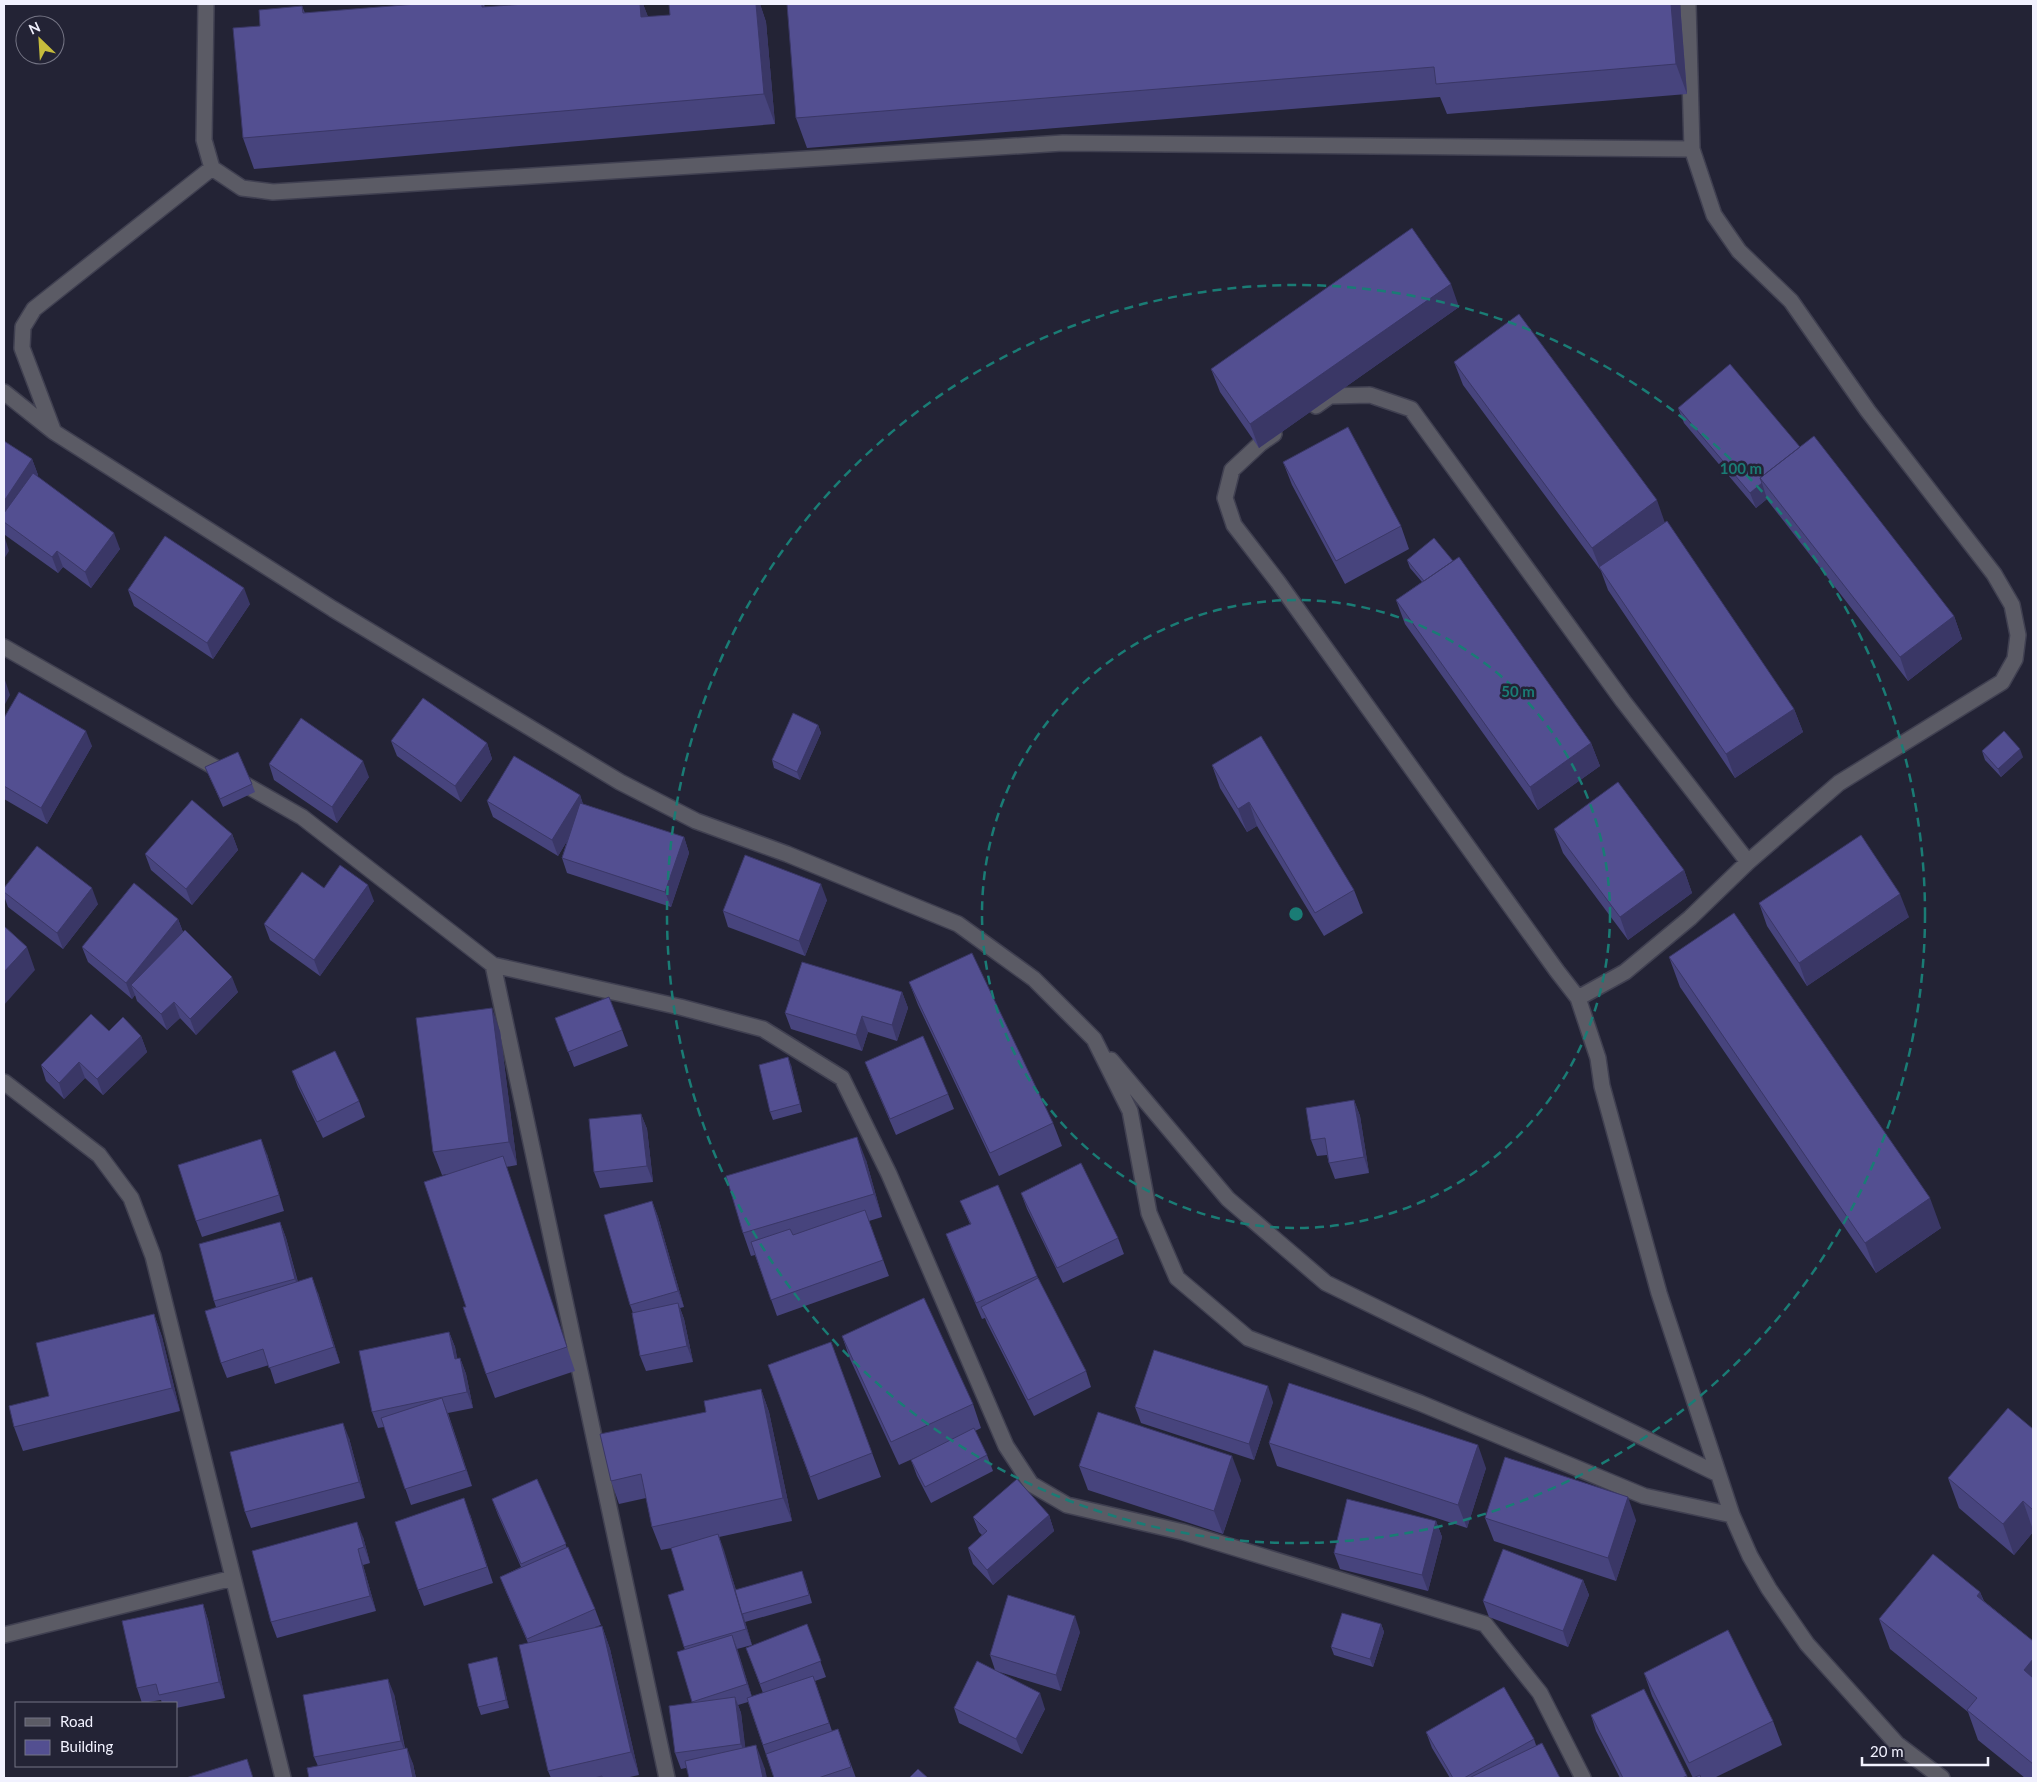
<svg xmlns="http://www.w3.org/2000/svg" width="2037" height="1782" font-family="Lato,sans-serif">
	<rect width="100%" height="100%" fill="#232335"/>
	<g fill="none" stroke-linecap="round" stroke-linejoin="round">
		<g stroke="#404051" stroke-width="18">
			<path id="minor" d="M206 4 204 140 212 168 242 188 273 192 1063 143 1692 149
				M4 392 54 432 333 609 620 782 696 821 787 854 958 924 1034 979 1094 1039 1130 1111 1149 1213 1177 1278 1248 1338 1420 1403 1644 1496 1732 1515 1750 1556 1769 1589 1807 1644 1897 1744 1942 1778
				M1316 406 1330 396 1370 395 1411 409 1623 701 1748 862
				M53 430 22 348 23 327 34 309 212 168
				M1274 434 1261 443 1232 470 1225 498 1234 525 1278 582 1557 971 1578 998 1598 1058 1602 1086 1659 1293 1732 1515
				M4 647 302 817 493 965 680 1007 763 1029 842 1078 889 1174 1006 1446 1031 1484 1067 1505 1183 1532 1485 1624 1540 1693 1583 1778
				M493 965 667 1778
				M1578 998 1625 972 1690 918 1748 862 1839 783 2002 682 2015 659 2018 635 2012 605 1994 574 1868 411 1791 301 1739 251 1714 215 1692 149 1688 4
				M1111 1060 1228 1199 1326 1283 1718 1474
				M4 1082 99 1155 131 1198 153 1256 283 1778
				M4 1635 233 1578"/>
		</g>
		<use href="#minor" stroke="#5b5b65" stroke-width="15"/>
	</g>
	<path fill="#47447d" d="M417 4H484L485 7 643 4 648 17 670 15 669 4H760L766 22 775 124 254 169 243 138 260 26 302 6 305 13Z
		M1680 4 1687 94 1447 114 1440 97 807 148 796 118Z
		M1459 307 1259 448 1220 392 1211 369Z
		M1454 362 1665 523 1794 709 1803 732 1735 778 1608 590 1601 571 1463 385Z
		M1678 408 1800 447 1954 616 1962 639 1908 681 1768 501 1767 499 1756 508 1684 423Z
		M4 441 32 459 38 475 37 476 120 549 91 588 63 567 58 573 5 535 4 531Z
		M1283 462 1401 526 1409 549 1345 584 1292 485Z
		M1407 560 1591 743 1600 766 1538 810 1405 624 1396 600 1422 582 1410 568Z
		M128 590 250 604 213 659 134 606Z
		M4 718 92 746 47 824 4 799Z
		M818 725 821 733 800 780 774 768 772 760Z
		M391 741 487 743 492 759 461 802 397 756Z
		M1982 751 2023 757 2001 777 1985 760Z
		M269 764 369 777 337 823 274 780Z
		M1212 765 1354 890 1363 913 1324 936 1257 826 1247 832 1220 788Z
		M205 767 252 784 255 792 223 807Z
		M580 795 583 804 684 837 689 853 671 907 567 873 562 858 567 841 558 856 493 817 487 801Z
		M1554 829 1684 870 1692 893 1628 940 1563 853Z
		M232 834 238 850 192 905 151 870 145 854Z
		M4 888 98 904 63 949 8 907 4 896Z
		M324 888 374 901 320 976 270 940 264 924Z
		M827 900 805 956 728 927 723 911Z
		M1759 903 1909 917 1807 986 1767 926Z
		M178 919 183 932 238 992 196 1035 180 1018 167 1030 137 1001 135 995 132 999 88 962 82 947Z
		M1669 957 1941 1228 1876 1273 1680 987Z
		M909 982 1053 1123 1062 1146 999 1176 918 1005Z
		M902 992 908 1008 897 1041 868 1032 862 1051 791 1029 785 1013Z
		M555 1018 622 1030 628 1046 574 1067Z
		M109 1031 141 1036 147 1052 103 1095 85 1078 64 1099 46 1081 41 1065Z
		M500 1031 517 1165 506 1167 575 1371 495 1398 486 1374 466 1307 448 1174 442 1175 433 1152Z
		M865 1062 948 1094 954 1109 896 1135 871 1077Z
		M791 1065 802 1112 773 1120 770 1112Z
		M292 1071 359 1101 365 1117 323 1138 298 1087Z
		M1354 1100 1360 1116 1369 1173 1335 1179 1329 1163 1327 1155 1317 1156 1311 1140Z
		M641 1114 647 1129 653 1182 600 1188 594 1172Z
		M267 1154 284 1211 202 1237 196 1221Z
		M866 1160 882 1217 869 1221 889 1276 777 1316 755 1255 751 1256 743 1233Z
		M998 1185 1038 1278 1086 1371 1091 1387 1034 1416 987 1323 985 1318 982 1319 952 1250 946 1234 970 1224 960 1201Z
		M1021 1193 1118 1238 1124 1254 1063 1283 1027 1209Z
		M652 1201 658 1217 684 1307 680 1308 684 1319 693 1362 646 1371 640 1356 633 1313 630 1305Z
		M280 1222 286 1238 298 1282 318 1293 340 1363 275 1384 269 1365 227 1378 221 1363 216 1307 214 1301Z
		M154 1314 162 1337 180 1411 23 1451 14 1427 49 1396Z
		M449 1332 455 1347 457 1359 460 1358 466 1374 473 1408 448 1413 472 1486 411 1505 384 1427 378 1428 372 1412Z
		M842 1336 973 1404 981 1428 975 1431 987 1455 993 1471 931 1503 917 1476 911 1460 921 1455 899 1465 850 1359Z
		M831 1342 881 1477 818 1500 768 1365Z
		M761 1389 769 1412 792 1521 719 1537 736 1590 805 1579 812 1603 745 1622 752 1645 737 1649 752 1697 763 1693 746 1648 807 1624 826 1677 815 1681 832 1731 838 1729 856 1778H774L748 1702 738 1705 741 1713 745 1748 765 1769 686 1768 681 1769 675 1753 693 1703 677 1652 685 1650 668 1595 684 1590 677 1547 661 1550 652 1527 646 1498 619 1504 611 1481 706 1412Z
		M1273 1402 1254 1460 1141 1423 1135 1407Z
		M2033 1429V1532L2014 1555 1959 1508 1948 1478Z
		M349 1438 365 1498 251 1528 245 1512Z
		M1269 1443 1486 1468 1467 1528 1277 1466Z
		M1079 1466 1241 1480 1223 1534 1088 1490Z
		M537 1479 567 1548 595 1609 601 1625 595 1627 602 1626 610 1649 639 1775 625 1778H551L548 1771 528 1643 506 1592 500 1577 521 1567 498 1515 492 1499Z
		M470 1514 493 1583 424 1606 418 1590Z
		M1049 1515 1054 1531 993 1585 973 1564 968 1548 982 1535 979 1532 973 1517Z
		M1485 1518 1636 1520 1616 1581 1494 1541Z
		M1436 1521 1442 1537 1428 1591 1340 1569 1334 1553Z
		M363 1537 370 1563 363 1565 376 1611 277 1638 271 1622Z
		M1583 1580 1589 1595 1568 1647 1489 1617 1483 1601Z
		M1980 1592 1984 1601 2033 1641V1778H2025L1978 1740 1968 1712 1890 1649 1879 1619Z
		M203 1604 208 1620 225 1698 176 1708V1703H162L161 1700 142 1703 137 1688Z
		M1381 1624 1384 1632 1373 1667 1334 1655 1331 1647Z
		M1080 1632 1061 1691 996 1671 1045 1709 1022 1754 959 1723 954 1708 995 1670 990 1655Z
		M499 1665 509 1708 481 1715 478 1707Z
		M1644 1673 1773 1721 1782 1745 1714 1778H1693L1652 1696Z
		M394 1694 405 1748 413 1764 416 1778H309L318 1766 314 1757Z
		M1591 1715 1687 1776 1688 1778H1620L1596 1731Z
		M1426 1732 1534 1739 1536 1745 1560 1778H1450L1432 1748Z"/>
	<path fill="#3a3766" d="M640 4H643L651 24 641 17Z
		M756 4H760L766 22 775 124 764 94Z
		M1671 4H1680L1687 94 1676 64Z
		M1451 284 1459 307 1259 448 1250 424Z
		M32 459 38 475 5 523 4 522V501Z
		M1762 483 1767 499 1756 508 1750 493Z
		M1657 500 1665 523 1599 567 1601 571 1592 548Z
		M114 533 120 549 91 588 85 572Z
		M4 535 9 551 4 559Z
		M57 551 63 567 58 573 52 557Z
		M244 588 250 604 213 659 207 643Z
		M1954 616 1962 639 1908 681 1900 657Z
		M4 677 10 695 4 706Z
		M1794 709 1803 732 1735 778 1726 754Z
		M818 725 821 733 800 780 797 772Z
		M86 731 92 746 47 824 41 808Z
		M487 743 492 759 461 802 455 786Z
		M1591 743 1600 766 1538 810 1530 787Z
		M2020 749 2023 757 2001 777 1998 769Z
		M363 761 369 777 337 823 332 807Z
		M580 795 585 811 558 856 552 840Z
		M1249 802 1257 826 1247 832 1238 809Z
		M232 834 238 850 192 905 186 889Z
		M684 837 689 853 671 907 665 892Z
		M1684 870 1692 893 1628 940 1620 917Z
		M821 884 827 900 805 956 799 941Z
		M368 885 374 901 320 976 314 960Z
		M92 888 98 904 63 949 57 933Z
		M1900 894 1909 917 1807 986 1799 963Z
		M178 919 184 935 131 985 135 995 132 999 126 983Z
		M27 947 35 970 4 1005V972Z
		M232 977 238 992 196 1035 190 1019Z
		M902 992 908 1008 897 1041 892 1025Z
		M174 1002 180 1018 167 1030 161 1014Z
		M492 1008 500 1031 517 1165 509 1142Z
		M862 1016 868 1032 862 1051 856 1035Z
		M141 1036 147 1052 103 1095 97 1079Z
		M788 1057 791 1065 802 1112 800 1104Z
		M79 1062 85 1078 64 1099 59 1083Z
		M1354 1100 1360 1116 1369 1173 1364 1157Z
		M641 1114 647 1129 653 1182 647 1166Z
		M857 1137 866 1160 882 1217 874 1194Z
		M261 1139 267 1154 284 1211 279 1195Z
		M1930 1198 1941 1228 1876 1273 1865 1243Z
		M652 1201 658 1217 684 1307 678 1291Z
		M280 1222 286 1238 301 1295 295 1279Z
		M312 1277 318 1293 340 1363 334 1347Z
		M678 1303 684 1319 693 1362 687 1346Z
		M154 1314 162 1337 180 1411 172 1388Z
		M449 1332 455 1347 461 1375 455 1359Z
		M460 1358 466 1374 473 1408 467 1392Z
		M1268 1386 1273 1402 1254 1460 1249 1444Z
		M761 1389 769 1412 792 1521 783 1498Z
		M442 1398 448 1414 472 1486 466 1470Z
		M343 1423 349 1438 365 1498 359 1482Z
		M1478 1445 1486 1468 1467 1528 1458 1505Z
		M1232 1456 1241 1480 1223 1534 1214 1511Z
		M1628 1497 1636 1520 1616 1581 1608 1558Z
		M2023 1501 2033 1530V1532L2014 1555 2003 1524Z
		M1049 1515 1054 1531 993 1585 987 1570Z
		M1436 1521 1442 1537 1428 1591 1422 1575Z
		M357 1522 363 1537 370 1563 364 1547Z
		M718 1534 724 1550 752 1645 746 1629Z
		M358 1549 363 1565 376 1611 370 1596Z
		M1583 1580 1589 1595 1568 1647 1563 1631Z
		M1980 1592 1991 1622 1977 1596Z
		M203 1604 208 1620 225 1698 219 1682Z
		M1075 1616 1080 1632 1061 1691 1056 1675Z
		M1381 1624 1384 1632 1373 1667 1370 1659Z
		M602 1626 610 1649 639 1775 631 1752Z
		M732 1635 738 1651 753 1700 747 1684Z
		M497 1657 499 1665 509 1708 506 1700Z
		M2033 1659V1696L2024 1670Z
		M388 1679 394 1694 406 1756 401 1741Z
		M1040 1693 1045 1709 1022 1754 1016 1739Z
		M735 1697 741 1713 747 1760 741 1744Z
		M756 1745 765 1769 767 1778H763Z
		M407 1748 413 1764 416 1778H413Z"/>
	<path fill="#534f91" stroke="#3a3766" d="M417 4H482V7L525 4H640L641 17 670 15 669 4H756L764 94 243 138 233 28 260 26 259 10 302 6 303 13Z
		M787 4H1671L1676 64 1436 84 1434 67 796 118Z
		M1412 228 1451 284 1250 424 1211 369Z
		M1519 314 1657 500 1592 548 1454 362Z
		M1730 364 1800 447 1760 478 1762 483 1750 493 1678 408Z
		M1348 427 1401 526 1336 561 1283 462Z
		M1814 436 1954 616 1900 657 1760 478Z
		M4 441 32 459 4 501Z
		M33 473 114 533 85 572 57 551 52 557 4 522V513Z
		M1667 521 1794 709 1726 754 1599 567Z
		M165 536 244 588 207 643 128 590Z
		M1434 538 1453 561 1424 581 1407 560Z
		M1459 557 1591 743 1530 787 1396 600Z
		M19 692 86 731 41 808 4 786V718Z
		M423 698 487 743 455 786 391 741Z
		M793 713 818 725 797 772 772 760Z
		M301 718 363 761 332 807 269 764Z
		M2004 731 2020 749 1998 769 1982 751Z
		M1261 736 1354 890 1315 913 1249 802 1238 809 1212 765Z
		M238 752 252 784 220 799 205 767Z
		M514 756 580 795 552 840 487 801Z
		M1618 782 1684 870 1620 917 1554 829Z
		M192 800 232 834 186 889 145 854Z
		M580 803 684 837 665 892 562 858Z
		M1861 835 1900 894 1799 963 1759 903Z
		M37 846 92 888 57 933 4 892V888Z
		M745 855 821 884 799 941 723 911Z
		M340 865 368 885 314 960 264 924 302 872 324 888Z
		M134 883 178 919 126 983 82 947Z
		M1734 913 1930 1198 1865 1243 1669 957Z
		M4 926 27 947 4 972Z
		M185 930 232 977 190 1019 174 1002 161 1014 131 985Z
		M972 953 1053 1123 990 1153 909 982Z
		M802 962 902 992 892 1025 862 1016 856 1035 785 1013Z
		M609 997 622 1030 568 1052 555 1018Z
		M492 1008 509 1142 433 1152 416 1018Z
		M91 1014 109 1031 123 1017 141 1036 97 1079 79 1062 59 1083 41 1065Z
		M923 1036 948 1094 890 1119 865 1062Z
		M335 1051 359 1101 317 1122 292 1071Z
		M788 1057 800 1104 770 1112 759 1065Z
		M1354 1100 1364 1157 1329 1163 1325 1138 1311 1140 1306 1108Z
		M641 1114 647 1166 594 1172 589 1119Z
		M857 1137 874 1194 743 1233 726 1176Z
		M261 1139 279 1195 196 1221 178 1165Z
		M503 1156 567 1347 486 1374 463 1307H466L424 1182Z
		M1081 1163 1118 1238 1057 1268 1021 1193Z
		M998 1185 1037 1276 976 1303 946 1234 971 1224 960 1201Z
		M652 1201 678 1291 630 1305 604 1215Z
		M865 1210 883 1260 771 1300 751 1242 790 1229 793 1235Z
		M280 1222 295 1279 214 1301 199 1244Z
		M312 1277 334 1347 269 1368 263 1349 221 1363 205 1311Z
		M1038 1278 1086 1371 1028 1400 981 1307Z
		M924 1298 973 1404 891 1442 842 1336Z
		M678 1303 687 1346 640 1356 632 1313Z
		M154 1314 172 1388 14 1427 9 1406 49 1396 36 1343Z
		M449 1332 455 1359 460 1358 467 1392 372 1412 359 1351Z
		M831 1342 872 1453 810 1477 768 1365Z
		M1154 1350 1268 1386 1249 1444 1135 1407Z
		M1289 1383 1478 1445 1458 1505 1269 1443Z
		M761 1389 783 1498 652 1527 641 1474 611 1481 600 1434 706 1412 704 1401Z
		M442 1398 466 1470 405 1489 381 1418Z
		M2008 1408 2033 1429V1510L2023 1501 2003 1524 1948 1478Z
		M1098 1412 1232 1456 1214 1511 1079 1466Z
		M343 1423 359 1482 245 1512 230 1452Z
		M974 1428 987 1455 925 1487 911 1460Z
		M1505 1457 1628 1497 1608 1558 1485 1518Z
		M537 1479 566 1544 521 1564 492 1499Z
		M1017 1479 1049 1515 987 1570 968 1548 987 1531 973 1517Z
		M464 1498 487 1567 418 1590 395 1522Z
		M1347 1499 1436 1521 1422 1575 1334 1553Z
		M357 1522 364 1547 358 1549 370 1596 271 1622 252 1551Z
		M718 1534 746 1629 684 1647 668 1595 684 1590 671 1548Z
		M568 1547 595 1609 527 1639 500 1577Z
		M1503 1549 1583 1580 1563 1631 1483 1601Z
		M1933 1554 1980 1592 1977 1596 2033 1641V1659L2024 1670 2033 1678V1764L1967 1710 1977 1698 1879 1619Z
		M802 1571 809 1595 742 1614 735 1590Z
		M1008 1595 1075 1616 1056 1675 990 1655Z
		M203 1604 219 1682 159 1695 156 1684 137 1688 122 1621Z
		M1342 1613 1381 1624 1370 1659 1331 1647Z
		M807 1624 821 1661 760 1684 746 1648Z
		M602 1626 631 1752 548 1771 519 1645Z
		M1728 1630 1773 1721 1689 1763 1644 1673Z
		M732 1635 747 1684 692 1702 677 1652Z
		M497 1657 506 1700 478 1707 468 1664Z
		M977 1661 1040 1693 1016 1739 954 1708Z
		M813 1676 829 1723 763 1745 747 1698Z
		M388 1679 401 1741 314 1757 303 1695Z
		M1504 1687 1534 1739 1464 1778H1453L1426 1732Z
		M1644 1689 1687 1776 1682 1778H1623L1591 1715Z
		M735 1697 741 1744 675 1753 669 1706Z
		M838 1729 851 1767 818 1778H774L766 1754Z
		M1542 1743 1560 1778H1469Z
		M756 1745 763 1778H689L685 1761Z
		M407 1748 413 1778H309L307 1768Z
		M247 1759 253 1778H186Z
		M918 1769 928 1778H909Z
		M1700 1775 1701 1778H1693Z
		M602 1776V1778H594Z"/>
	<g fill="none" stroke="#1a7c75" stroke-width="2.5" stroke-dasharray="9 6">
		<circle cx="1296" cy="914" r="314"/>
		<circle cx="1296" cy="914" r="629"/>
	</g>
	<circle cx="1296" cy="914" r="8" fill="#1a7c75" stroke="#232335" stroke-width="2.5"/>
	<g font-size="15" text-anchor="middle" font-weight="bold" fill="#1a7c75" stroke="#232335" stroke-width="5" stroke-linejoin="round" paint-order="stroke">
		<text x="1741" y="474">100 m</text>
		<text x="1518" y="697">50 m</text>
	</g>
	<rect width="2037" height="1782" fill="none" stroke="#f1f1fe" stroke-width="10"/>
	<rect x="15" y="1702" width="162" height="65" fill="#232335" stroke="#757585"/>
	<rect x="25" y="1718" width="25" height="8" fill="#5b5b65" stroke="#757585"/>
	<text x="60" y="1727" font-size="15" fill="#f1f1fe">Road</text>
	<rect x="25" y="1740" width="25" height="15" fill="#534f91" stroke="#757585"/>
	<text x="60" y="1752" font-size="15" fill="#f1f1fe">Building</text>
	<g transform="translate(40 40) rotate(335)"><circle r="24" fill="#232335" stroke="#757585"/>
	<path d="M0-4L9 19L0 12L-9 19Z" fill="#c6bc3c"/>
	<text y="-8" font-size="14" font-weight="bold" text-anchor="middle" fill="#f1f1fe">N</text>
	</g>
	<path d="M1862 1757v8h126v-8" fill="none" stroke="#f1f1fe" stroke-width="2.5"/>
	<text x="1870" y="1757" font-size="15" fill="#f1f1fe" stroke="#232335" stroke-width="4" paint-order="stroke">20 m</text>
</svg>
